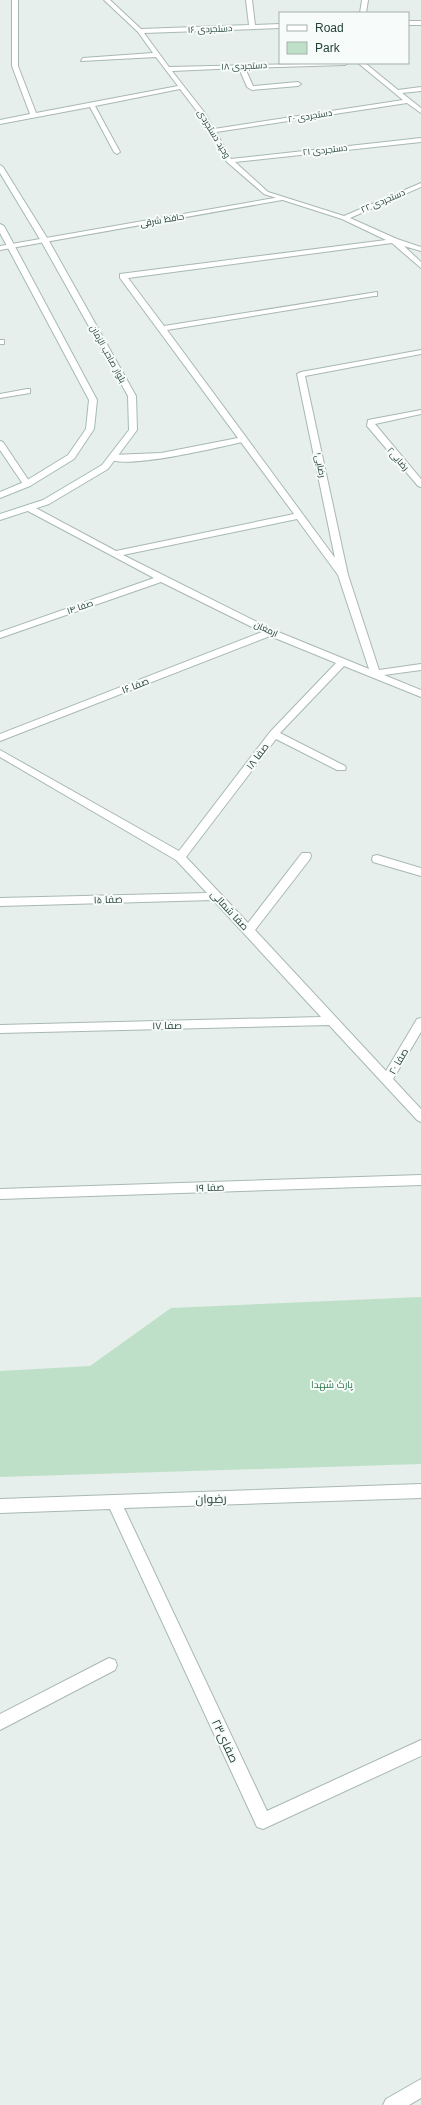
<svg xmlns="http://www.w3.org/2000/svg" width="421" height="2105" font-family="Helvetica,Cairo,sans-serif">
	<rect width="100%" height="100%" fill="#e6efeb"/>
	<path fill="#bfe0c8" d="M421 1297V1464L0 1477V1371L90 1366 171 1308Z"/>
	<g fill="none" stroke-linecap="round" stroke-linejoin="round">
		<g stroke="#a8b8b2" stroke-width="2">
			<path id="service" d="M243 437 247 439 246 441C225 446 121 471 108 458L112 455 161 453Z"/>
		</g>
		<g stroke="#a8b8b2" stroke-width="2">
			<path id="minor" d="M12 0H18V66L36 113 178 86 156 57 81 61 83 58 153 53 138 32 104 0H110L141 29 249 25 246 0H252L255 25 280 24V28L144 33 169 67 348 63 345 65 245 68 253 86 298 82 301 84 298 86 252 90 247 87 239 68 172 71 204 112 214 129 403 100 358 63H365L398 90 421 87V91L402 93 421 108V113L407 103 216 132 231 159 421 138V142L235 162 268 192 344 216 421 183V187L350 218 397 239 421 247V251L404 246 421 262V268L392 243 128 278 164 326 377 292V296H374L167 330 335 558 297 374 301 372 421 350V354L305 376 348 575 379 670 421 664V670L384 675 421 690V697L344 666 280 733 345 766 346 768 345 770H337L276 739 186 857 248 923 302 853H310L311 856 310 859 255 930 386 1071 417 1019 421 1018V1032L393 1079 421 1109V1122L417 1120 329 1025 0 1033V1025L321 1017 213 900 0 906V898L207 893 176 860 0 757V750L179 851 270 732 336 663 270 636 0 741V734L262 632 161 582 0 638V632L154 578 26 510V506H32L116 551 294 514 120 278V274L386 240 342 219 264 194 227 162 199 114 180 89 95 106 120 152 117 154 114 152 90 107 0 124V120L30 114 12 66ZM297 519 338 575 369 669 271 629 123 555Z
				M362 0H368L366 13H360Z
				M408 21H421V25H408Z
				M0 340H4V344H0Z
				M27 389H30V393L0 398V394Z
				M421 410V414L375 424 421 479V487L418 486 367 426 368 420Z
				M0 441 3 442 31 484 30 486 23 484 0 450Z
				M377 855 421 868V876L373 862 372 859 373 856Z
				M421 1175V1185L0 1199V1189Z
				M421 1484V1498L124 1508 267 1811 421 1740V1756L263 1829 257 1827 110 1509 0 1513V1499Z
				M109 1658 115 1660 117 1665 115 1670 0 1730V1714Z
				M421 2079V2098L409 2105H383L386 2099Z"/>
		</g>
		<g stroke="#a8b8b2" stroke-width="2">
			<path id="tertiary" d="M280 197 283 199 282 200 0 250V246Z"/>
		</g>
		<g stroke="#a4bbb3" stroke-width="2">
			<path id="secondary" d="M0 165 3 167 49 241 136 396 137 430 108 469 49 504 0 520V514L43 500 102 465 129 430 128 396 41 241 0 173Z
				M0 224 4 226 97 400 94 429 74 459 30 486 0 498V492L24 482 68 455 86 429 89 400 0 233Z"/>
		</g>
		<use href="#service" fill="#fff" fill-rule="evenodd"/>
		<use href="#minor" fill="#fff" fill-rule="evenodd"/>
		<use href="#tertiary" fill="#fff" fill-rule="evenodd"/>
		<use href="#secondary" fill="#fff" fill-rule="evenodd"/>
	</g>
	<g text-anchor="middle" stroke-width="4" stroke-linejoin="round" paint-order="stroke">
		<g font-size="9" fill="#24423a" stroke="#f7fbf9">
			<text transform="translate(210 29) rotate(-2)" y="3">دستجردی ۱۶</text>
			<text transform="translate(244 66) rotate(-2)" y="3">دستجردی ۱۸</text>
			<text transform="translate(310 116) rotate(-9)" y="3">دستجردی ۲۰</text>
			<text transform="translate(214 134) rotate(59)" y="3">وحید دستجردی</text>
			<text transform="translate(325 150) rotate(-6)" y="3">دستجردی ۲۱</text>
			<text transform="translate(383 201) rotate(-23)" y="3">دستجردی ۲۲</text>
			<text transform="translate(162 220) rotate(-10)" y="3">حافظ شرقی</text>
			<text transform="translate(108 354) rotate(61)" y="3">بلوار صاحب الزمان</text>
			<text transform="translate(398 459) rotate(49)" y="3">رضایی۲</text>
			<text transform="translate(320 465) rotate(78)" y="3">رضایی۱</text>
			<text transform="translate(80 607) rotate(-19)" y="3">صفا ۱۴</text>
			<text transform="translate(266 629) rotate(25)" y="3">ارمغان</text>
		</g>
		<g font-size="10" fill="#24423a" stroke="#f7fbf9">
			<text transform="translate(135 685) rotate(-21)" y="4">صفا ۱۶</text>
			<text transform="translate(257 756) rotate(-53)" y="4">صفا ۱۸</text>
			<text transform="translate(108 899) rotate(-2)" y="4">صفا ۱۵</text>
			<text transform="translate(230 910) rotate(47)" y="4">صفا شمالی</text>
			<text transform="translate(167 1025) rotate(-1)" y="4">صفا ۱۷</text>
			<text transform="translate(398 1061) rotate(-60)" y="4">صفا ۲۰</text>
			<text transform="translate(210 1187) rotate(-2)" y="4">صفا ۱۹</text>
		</g>
		<g font-size="10" fill="#2d7a4b" stroke="#f7fbf9">
			<text x="332" y="1388">پارک شهدا</text>
		</g>
		<g font-size="12" fill="#24423a" stroke="#f7fbf9">
			<text transform="translate(211 1499) rotate(-2)" y="4">رضوان</text>
			<text transform="translate(225 1741) rotate(65)" y="4">صفای۲۳</text>
		</g>
	</g>
	<rect x="279" y="12" width="130" height="52" fill="#f7fbf9" stroke="#a3b1ad"/>
	<rect x="287" y="25" width="20" height="6" fill="#ffffff" stroke="#a3b1ad"/>
	<text x="315" y="32" font-size="12" fill="#24423a">Road</text>
	<rect x="287" y="42" width="20" height="12" fill="#bfe0c8" stroke="#a3b1ad"/>
	<text x="315" y="52" font-size="12" fill="#24423a">Park</text>
</svg>
